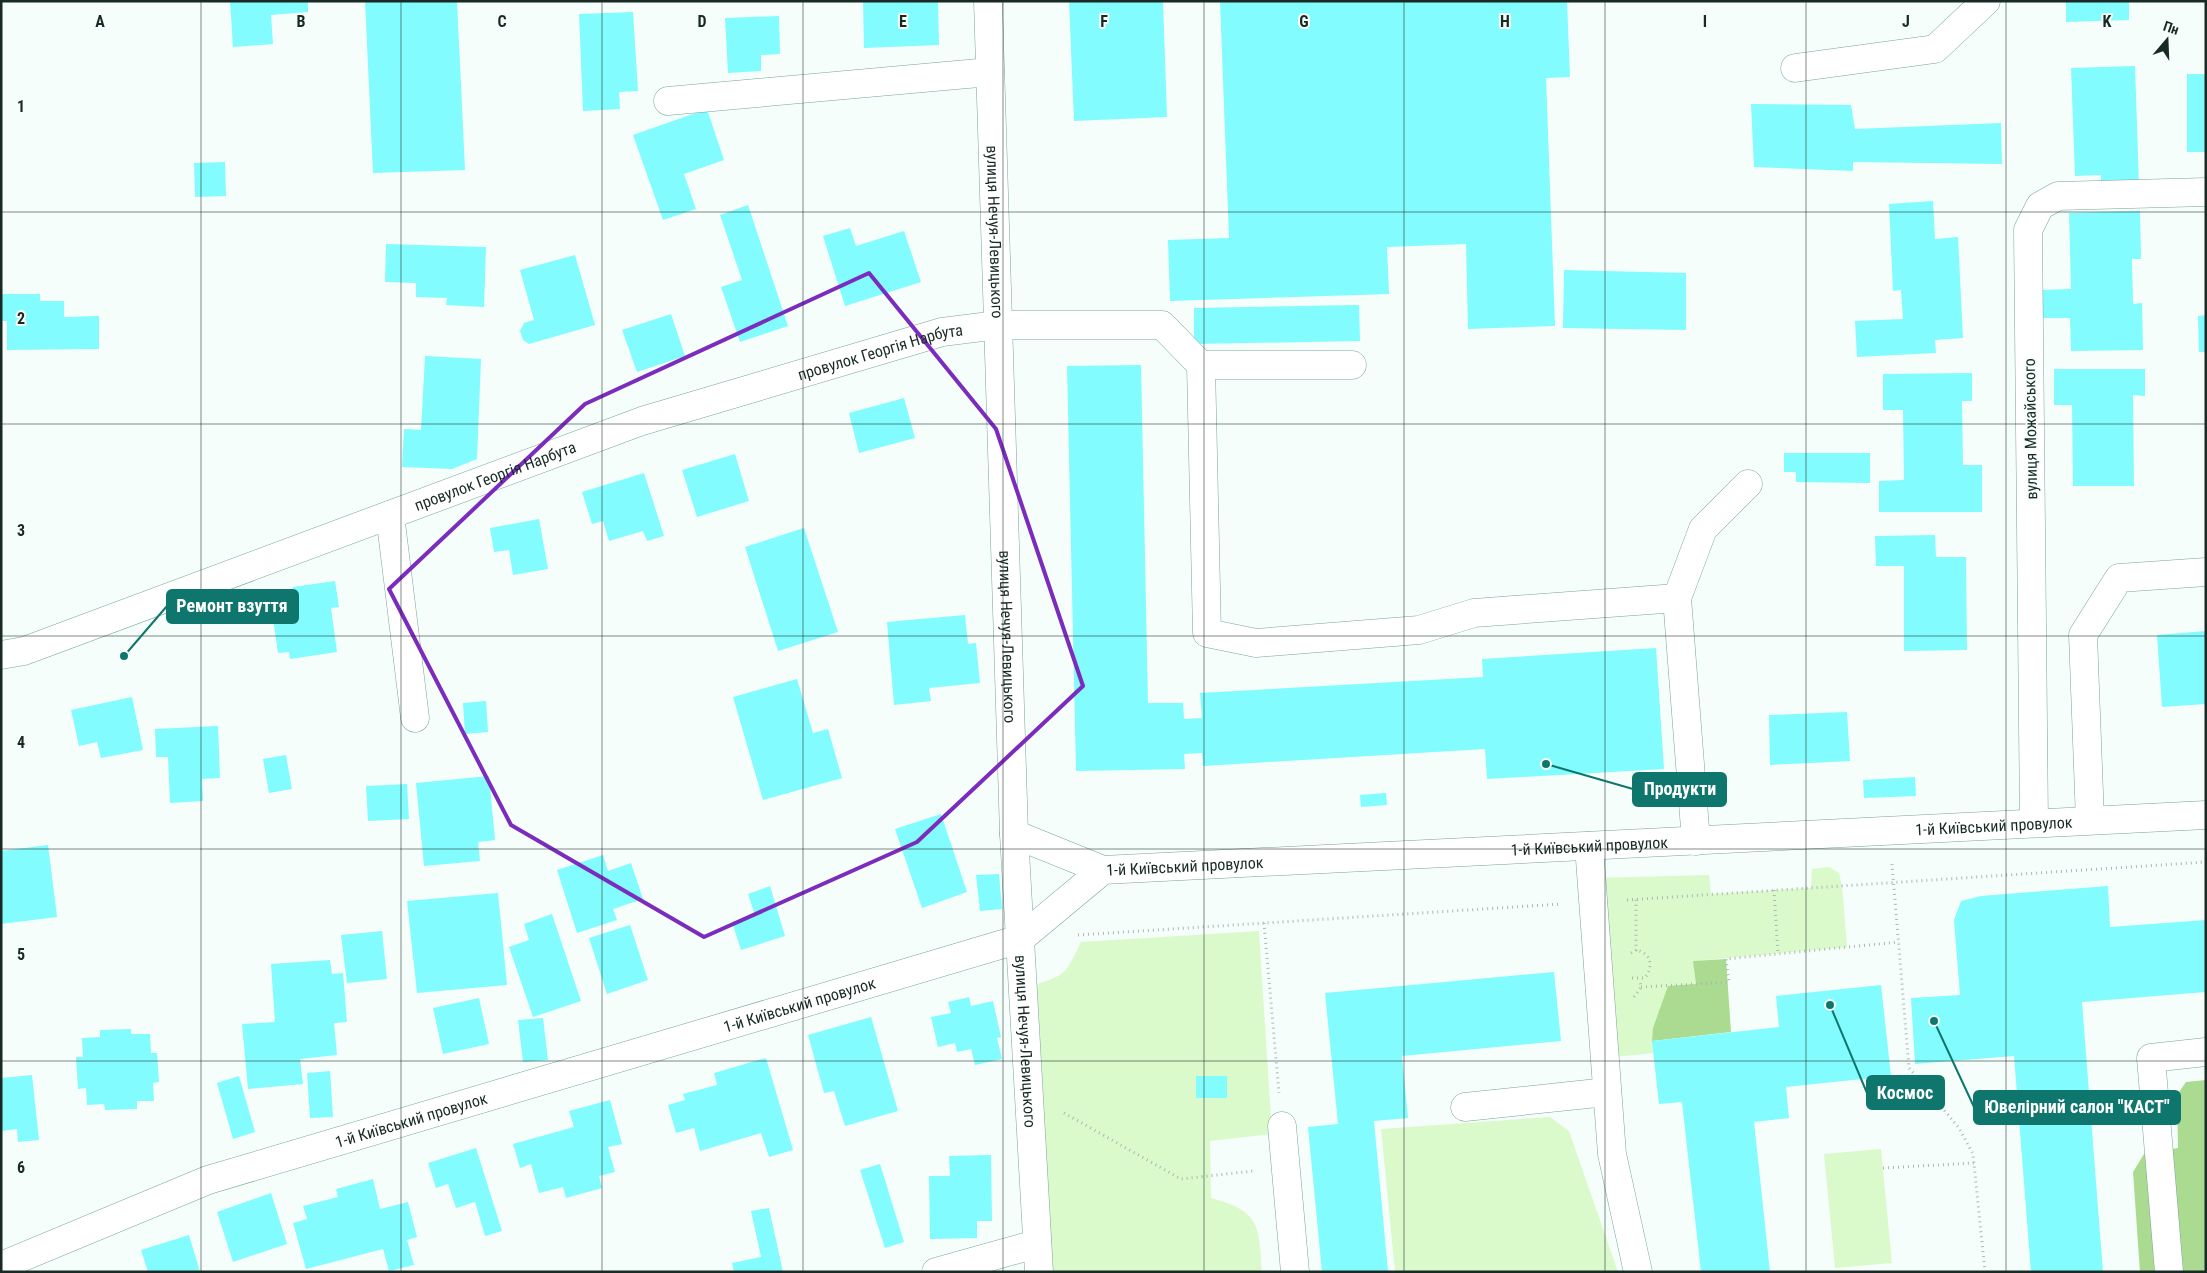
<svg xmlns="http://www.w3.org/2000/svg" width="2207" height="1273" font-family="'Roboto Condensed',sans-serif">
	<rect width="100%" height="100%" fill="#f5fefb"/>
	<path fill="#dbfacb" d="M1829 867 1839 873 1842 886 1847 947 1694 961 1696 984 1653 1028V1053L1605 1058 1591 878 1709 875 1711 894 1811 888 1812 869Z
		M1259 931 1272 1134 1210 1141 1211 1198C1260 1211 1259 1225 1262 1272H1047L1032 995 1037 984C1068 975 1067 970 1081 942Z
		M1550 1117 1569 1131 1618 1272H1395L1381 1129Z
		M1881 1149 1892 1263 1835 1268 1824 1154Z"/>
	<path fill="#abda91" d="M1726 959 1731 1032 1652 1041 1653 1028 1668 986 1696 984 1693 961Z
		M2206 1080V1272H2140L2133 1172 2144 1154 2178 1148 2177 1095 2186 1082Z"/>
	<path fill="#82fcfe" d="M230 1H308V12L271 15 273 44 233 47Z
		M365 1H457L465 170 373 173Z
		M863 1H938L939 45 864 48Z
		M1069 1H1163L1167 117 1074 121Z
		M1220 1H1567L1570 77 1546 78 1555 326 1468 329 1466 244 1387 247 1389 294 1170 301 1168 240 1229 238Z
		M2066 1H2129V20L2066 22Z
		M633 12 638 91 619 92 620 109 583 111 579 14Z
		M779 16 780 54 761 55V71L728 73 725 18Z
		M2135 66 2139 185 2101 186V175L2075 176 2071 68Z
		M2187 74H2206V152H2187Z
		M1751 104 1851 105 1855 129 2001 123 2002 164 1853 162V171L1754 167Z
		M707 109 724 160 684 174 696 209 663 220 633 135Z
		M225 162 226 196 195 197 194 163Z
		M1933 201 1935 239 1958 237 1963 338 1935 340 1936 353 1857 357 1855 321 1903 319 1901 290 1893 291 1889 204Z
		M748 205 788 326 740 342 721 287 742 280 720 215Z
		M2140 211 2141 259H2132L2133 304 2142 303 2143 350 2071 351 2070 318H2040V290L2071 289 2069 213Z
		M850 228 856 246 904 231 921 282 845 306 823 236Z
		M386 244 486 247 484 307 446 305 447 298 416 297V283L385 282Z
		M575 255 595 325 529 344 523 340 520 331 524 323 534 320 520 270Z
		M1564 270 1686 273V330L1563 328Z
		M1 294H40V301H64V317L99 316V349L7 350V321H1Z
		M1359 305 1360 341 1194 344V308Z
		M671 314 685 356 637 372 622 330Z
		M2206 315V352H2199L2198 316Z
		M425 356 481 359 477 459 452 469 402 467 404 429 421 430Z
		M1141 365 1148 703H1183L1184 719 1202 718 1200 693 1483 677 1482 659 1656 648 1664 769 1487 779 1485 749 1203 766 1202 753 1184 754 1185 769 1076 771 1067 366Z
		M2054 369H2145V396L2133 395 2134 486H2073L2072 405H2054Z
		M1972 373V401H1962L1963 465H1982V512H1879V481L1904 480 1903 410H1883V374Z
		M904 398 915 438 859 453 849 413Z
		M1784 453H1870V483L1796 482V472H1784Z
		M735 454 749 501 697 517 682 470Z
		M644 473 664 536 647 541 643 531 609 541 603 521 592 524 582 492Z
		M539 519 548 569 513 575 509 550 494 552 490 528Z
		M804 528 838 632 778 651 745 547Z
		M1935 535 1936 557H1966L1967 650 1904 651V566H1876L1875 536Z
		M335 581 339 607 331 608 337 652 290 659 289 652 278 653 272 611 296 608 293 587Z
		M965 615 968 644 976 643 980 683 929 688 931 701 894 705 887 622Z
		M2206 631V704L2162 707 2157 635Z
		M797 679 813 733 828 729 842 778 763 800 733 697Z
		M132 697 143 750 101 758 97 742 79 746 71 710Z
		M486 701 488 732 465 734 463 703Z
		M1847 712 1850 761 1770 765 1769 715Z
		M218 726 220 778 202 779 203 801 170 803 168 757H156L155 729Z
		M286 755 292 789 269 793 263 759Z
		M489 776 495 840 478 842 480 861 424 866 416 783Z
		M1915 777 1916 796 1864 798 1863 780Z
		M407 784 409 819 368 821 366 786Z
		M1386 793 1387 805 1361 807 1360 795Z
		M941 814 967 892 922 908 895 829Z
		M48 845 57 917 1 924V851Z
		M603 855 608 871 631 863 643 899 613 909 617 920 577 933 557 870Z
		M999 874 1002 909 980 911 976 875Z
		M770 886 785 936 741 950 732 922 755 915 748 894Z
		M2108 886 2110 927 2206 920V992L2082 1002 2103 1272H2031L2014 1056 1915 1064 1911 998 1960 995 1954 920 1961 901 1981 896Z
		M498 893 507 985 417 993 407 901Z
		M552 914 581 1001 533 1017 509 947 529 940 524 924Z
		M630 925 648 980 607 994 589 938Z
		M382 931 387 979 347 983 341 935Z
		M330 960 332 974 343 973 347 1022 334 1023 337 1055 300 1059 303 1084 248 1089 242 1024 275 1022 271 964Z
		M1554 972 1561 1041 1402 1056 1408 1118 1374 1121 1388 1272H1322L1308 1127 1338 1124 1325 993Z
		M1881 985 1891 1076 1786 1087 1789 1118 1754 1122 1770 1272H1701L1682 1102 1659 1104 1652 1041 1779 1027 1776 996Z
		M969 997 971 1006 993 1001 1001 1037 997 1038 1002 1059 975 1065 971 1049 957 1052 955 1043 938 1047 931 1017 951 1013 948 1002Z
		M479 998 489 1044 443 1054 433 1008Z
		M871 1017 898 1111 845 1126 834 1091 824 1093 808 1035Z
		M543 1018 548 1060 523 1062 518 1020Z
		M131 1029V1034H150L151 1053H157L159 1082 153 1083 154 1101H137V1109L105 1110 104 1104 87 1105 86 1088 78 1089 76 1057H83L82 1038 100 1037V1030Z
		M766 1058 793 1150 769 1157 761 1133 700 1151 694 1128 676 1133 668 1105 685 1100 683 1094 717 1085 714 1073Z
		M330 1071 333 1117 310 1118 307 1073Z
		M32 1075 39 1140 18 1142 17 1129 1 1131V1078Z
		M239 1076 255 1132 233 1139 217 1083Z
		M1196 1076H1227V1098H1196Z
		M610 1100 622 1144 608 1147 615 1172 599 1176 602 1188 566 1198 563 1187 539 1193 531 1164 520 1168 513 1144 574 1127 569 1111Z
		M476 1148 502 1231 485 1236 475 1202 456 1208 448 1184 436 1188 428 1163Z
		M991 1155 992 1221H977V1238L930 1239 929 1176H950L949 1156Z
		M880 1164 904 1242 885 1248 860 1170Z
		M373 1179 380 1209 408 1202 417 1237 407 1240 414 1265 389 1271 383 1249 306 1269 293 1223 307 1219 303 1206 338 1197 336 1189Z
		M271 1193 287 1244 233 1262 217 1212Z
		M769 1208 783 1272H734L732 1263 761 1257 751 1211Z
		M189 1235 200 1272H148L141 1250Z"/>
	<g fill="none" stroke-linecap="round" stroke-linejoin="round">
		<g stroke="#7aa499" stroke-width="29">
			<g id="minor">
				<path id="s1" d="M988 1 1014 834 1039 1272"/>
				<path d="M1795 68 1935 49 1986 1"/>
				<path d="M668 101 990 72"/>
				<path d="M1201 365H1352"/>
				<path d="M390 515 415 718"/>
				<path d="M1677 598 1696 841"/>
				<path id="s2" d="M1 655 24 651 642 421 942 332 998 325H1162L1201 365 1207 633 1256 643 1419 630 1474 613 1677 598 1703 529 1748 484"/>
				<path d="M2090 820 2083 635 2119 578 2206 572"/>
				<path d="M2034 823 2028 230 2040 206 2058 196 2206 192"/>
				<path d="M1014 834 1103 870"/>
				<path d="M1589 846 1612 1154 1638 1272"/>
				<path d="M1465 1107 1607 1092"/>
				<path d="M1282 1126 1295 1272"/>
				<path id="s3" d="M1 1266 208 1180 1020 939 1103 870 2206 815"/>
				<path d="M936 1272 1036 1244"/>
				<path d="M2169 1272 2151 1058 2206 1052"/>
			</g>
		</g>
		<path stroke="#acb7b4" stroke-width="3" stroke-dasharray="1 4" stroke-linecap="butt" d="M1892 864 1909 1068 1959 1128 1973 1154 1985 1272
			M1774 890 1778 954
			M1627 900 2206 862
			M1264 923 1279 1093
			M1078 935 1561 904
			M1631 953 1636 950V899
			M1632 978H1645C1654 966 1651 953 1636 950
			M1641 987 1729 982 1726 959 1899 942
			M1634 997 1641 987 1640 980
			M1064 1113 1181 1179 1253 1171
			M1883 1168 1974 1163"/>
		<use href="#minor" stroke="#fff" stroke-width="28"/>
	</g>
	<path fill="none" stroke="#7b2cbf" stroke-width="4" stroke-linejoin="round" d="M869 273 996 429 1083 686 917 842 704 937 511 825 389 589 585 404Z"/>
	<path fill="none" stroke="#192a25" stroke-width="1" stroke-opacity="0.55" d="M201 1V1272M401 1V1272M602 1V1272M803 1V1272M1003 1V1272M1204 1V1272M1404 1V1272M1605 1V1272M1806 1V1272M2006 1V1272M1 212H2206M1 424H2206M1 636H2206M1 849H2206M1 1061H2206"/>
	<g text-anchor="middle" stroke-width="4" stroke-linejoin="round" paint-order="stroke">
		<g font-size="16" fill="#192a25" stroke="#f5fefb">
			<text dy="6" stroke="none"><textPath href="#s1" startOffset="231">вулиця Нечуя-Левицького</textPath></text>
			<text dy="6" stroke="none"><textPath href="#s2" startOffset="931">провулок Георгія Нарбута</textPath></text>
			<text transform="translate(2030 429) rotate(-91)" y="6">вулиця Можайського</text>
			<text dy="6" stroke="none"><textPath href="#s2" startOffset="526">провулок Георгія Нарбута</textPath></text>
			<text dy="6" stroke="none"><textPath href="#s1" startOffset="636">вулиця Нечуя-Левицького</textPath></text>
			<text dy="6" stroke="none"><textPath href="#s3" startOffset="2071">1-й Київський провулок</textPath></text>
			<text dy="6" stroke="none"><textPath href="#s3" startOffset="1666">1-й Київський провулок</textPath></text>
			<text dy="6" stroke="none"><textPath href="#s3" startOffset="1261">1-й Київський провулок</textPath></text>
			<text dy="6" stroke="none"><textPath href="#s3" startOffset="841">1-й Київський провулок</textPath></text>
			<text dy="6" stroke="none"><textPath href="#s1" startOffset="1041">вулиця Нечуя-Левицького</textPath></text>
			<text dy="6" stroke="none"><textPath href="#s3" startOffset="436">1-й Київський провулок</textPath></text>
		</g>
	</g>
	<g font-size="16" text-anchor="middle" font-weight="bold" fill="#192a25" stroke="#f5fefb" stroke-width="4" stroke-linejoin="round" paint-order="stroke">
		<text x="100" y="27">A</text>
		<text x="301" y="27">B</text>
		<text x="502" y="27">C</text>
		<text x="702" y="27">D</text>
		<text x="903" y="27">E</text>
		<text x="1104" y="27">F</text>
		<text x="1304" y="27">G</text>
		<text x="1505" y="27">H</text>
		<text x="1705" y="27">I</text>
		<text x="1906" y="27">J</text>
		<text x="2107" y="27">K</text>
		<text x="21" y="112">1</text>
		<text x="21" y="324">2</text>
		<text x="21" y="536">3</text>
		<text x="21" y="748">4</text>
		<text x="21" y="960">5</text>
		<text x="21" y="1173">6</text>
	</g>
	<path fill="none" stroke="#0f766e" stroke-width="2" d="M124 656L167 606M1546 764L1633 789M1830 1005L1867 1093M1934 1021L1974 1107"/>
	<g fill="#0f766e" stroke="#f5fefb" stroke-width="2">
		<circle cx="124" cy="656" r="5"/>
		<circle cx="1546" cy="764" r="5"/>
		<circle cx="1830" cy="1005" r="5"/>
		<circle cx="1934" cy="1021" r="5"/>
	</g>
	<g fill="#0f766e" stroke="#0f766e" stroke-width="2">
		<rect x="167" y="590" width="131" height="33" rx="5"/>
		<rect x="1633" y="773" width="93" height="33" rx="5"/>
		<rect x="1867" y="1076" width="77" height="33" rx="5"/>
		<rect x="1974" y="1091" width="206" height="33" rx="5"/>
	</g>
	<g font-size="18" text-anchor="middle" font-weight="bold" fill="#fff">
		<text x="232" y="612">Ремонт взуття</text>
		<text x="1680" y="795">Продукти</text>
		<text x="1905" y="1099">Космос</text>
		<text x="2077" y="1113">Ювелірний салон "КАСТ"</text>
	</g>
	<rect width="2207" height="1273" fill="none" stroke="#192a25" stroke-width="5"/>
	<g transform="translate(2167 40) rotate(19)" stroke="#f5fefb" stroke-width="4" paint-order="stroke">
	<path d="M0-4L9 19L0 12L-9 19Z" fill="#192a25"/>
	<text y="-8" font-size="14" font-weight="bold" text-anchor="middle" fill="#192a25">Пн</text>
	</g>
</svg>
